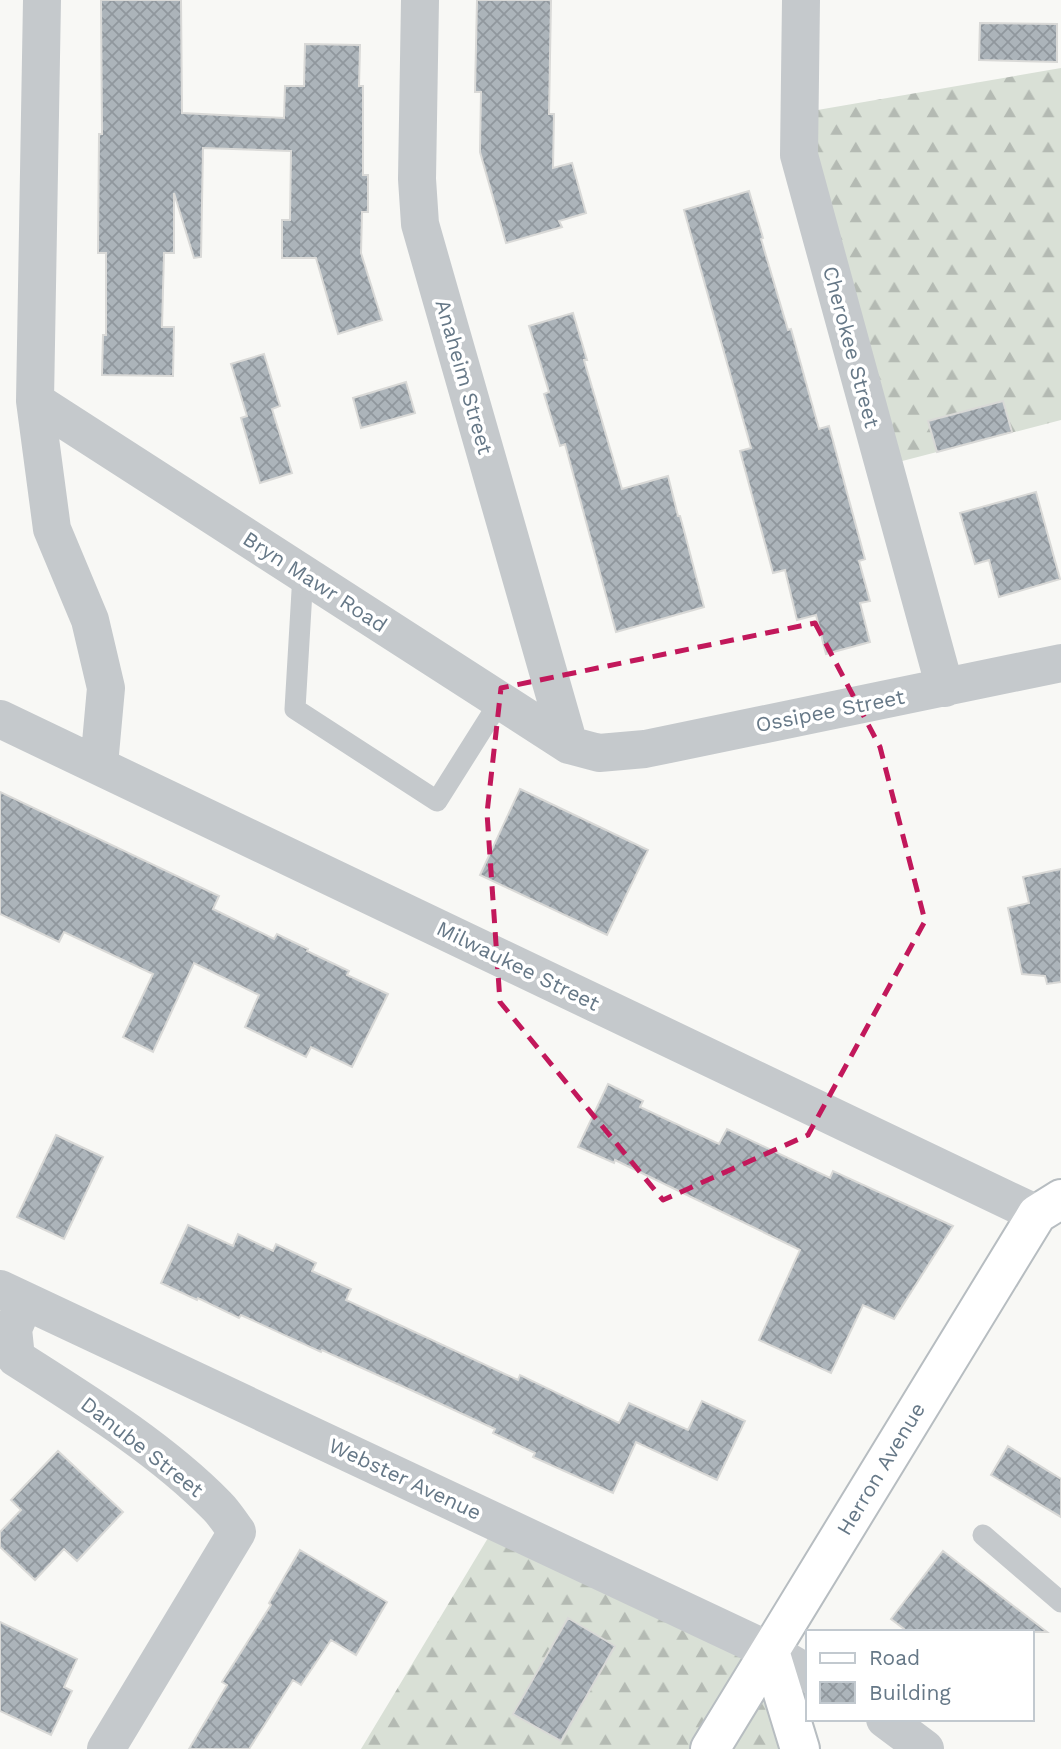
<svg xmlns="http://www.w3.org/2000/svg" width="1061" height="1749" font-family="'Work Sans',sans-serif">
	<defs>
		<pattern id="forest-firs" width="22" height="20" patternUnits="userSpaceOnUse" patternTransform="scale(1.75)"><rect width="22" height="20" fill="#d9e0d6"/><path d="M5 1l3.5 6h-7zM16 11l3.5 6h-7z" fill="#b4bab3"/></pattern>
		<pattern id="building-cross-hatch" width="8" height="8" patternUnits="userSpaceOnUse" patternTransform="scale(1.75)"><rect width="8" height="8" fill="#acb4ba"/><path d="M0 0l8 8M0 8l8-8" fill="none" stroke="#90979d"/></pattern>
	</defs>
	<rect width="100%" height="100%" fill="#f8f8f5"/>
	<path fill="url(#forest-firs)" d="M1061 68V420L883 466 800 113Z
		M497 1523 770 1651 798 1749H361Z"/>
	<path fill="url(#building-cross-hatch)" stroke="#d9d9d7" stroke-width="2" d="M101 0H181L182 113 284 118 285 86H304L305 44 360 45 359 86H363V175H368V212H362L361 253 382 320 338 334 316 258H282V220H290L291 151 203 148 201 257 194 258 174 193V253H164L162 327H174L173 376 102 375 103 335H106V253H98L99 134H102Z
		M477 0H551L549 114H554L553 168 572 163 586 213 559 221 562 227 506 243 480 152 481 92H475Z
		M980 23 1057 24V62L979 60Z
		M749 191 763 238 761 239 788 330 791 329 819 429 829 426 865 559 859 561 870 601 860 603 870 642 826 654 816 615 797 620 785 570 773 573 740 451 751 448 684 210Z
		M573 313 587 360H584L622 489 668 476 678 516H680L686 538 704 607 616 632 565 444 560 446 544 394 549 392 529 326Z
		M264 354 280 406 272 409 292 473 260 483 241 418 247 416 231 364Z
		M406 382 415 413 361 428 353 398Z
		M1003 401 1012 432 937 452 928 421Z
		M1036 492 1060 579 999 597 989 560 975 564 960 513Z
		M520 789 648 850 607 935 480 875Z
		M0 792 219 896 213 909 274 939 277 934 308 949 307 951 349 971 347 975 388 994 352 1067 311 1047 306 1057 245 1027 259 995 194 963 153 1052 123 1037 153 974 64 932 59 942 0 914Z
		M1061 869V982L1047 984 1045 976 1022 974 1008 908 1029 903 1023 877Z
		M608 1084 643 1101 640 1107 719 1144 727 1129 830 1178 833 1171 953 1226 894 1319 863 1305 831 1373 759 1340 800 1250 615 1160 614 1163 578 1147Z
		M56 1135 103 1157 64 1239 17 1217Z
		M188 1225 233 1246 238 1234 273 1251 276 1244 316 1263 312 1271 351 1289 346 1300 518 1380 520 1375 619 1423 629 1403 688 1430 702 1401 745 1421 717 1480 636 1442 613 1493 533 1457 535 1453 493 1433 495 1429 413 1391 322 1350 321 1352 241 1315 239 1318 198 1298 197 1300 161 1283Z
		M1008 1446 1061 1479V1517L991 1475Z
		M58 1451 123 1512 77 1561 64 1549 35 1580 0 1547V1532L21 1510 11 1500Z
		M300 1550 387 1602 356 1655 331 1640 301 1685 293 1680 249 1749H189L227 1685 222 1682 271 1605 269 1603Z
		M943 1551 1047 1632H908L891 1619Z
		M568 1618 615 1646 561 1741 513 1714Z
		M0 1622 77 1659 64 1687 72 1691 51 1735 0 1711Z"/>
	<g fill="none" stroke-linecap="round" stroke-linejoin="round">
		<g stroke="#b7bdc1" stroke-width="42">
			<path id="secondary" d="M770 1651 800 1749
				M710 1749 1037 1214 1061 1199"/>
		</g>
		<path stroke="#c5c9cc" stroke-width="21" d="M303 574 295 709 437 801 500 701
			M983 1535 1061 1602"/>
		<path stroke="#c5c9cc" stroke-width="38" d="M42 0 35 401 569 745 599 753 645 749 1061 663
			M420 0 417 179 420 224 569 745
			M801 0 799 155 945 688
			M35 401 52 529 90 620 106 688 99 765
			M0 719 1037 1214
			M0 1289 770 1651 807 1673
			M25 1301 13 1329 16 1358C85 1402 160 1448 217 1506 225 1514 231 1524 237 1532L106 1749
			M885 1719 925 1749"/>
		<use href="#secondary" stroke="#fff" stroke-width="38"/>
	</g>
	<path fill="none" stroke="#c2185b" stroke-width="5" stroke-dasharray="14 9" stroke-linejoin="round" d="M815 623 880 747 925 921 808 1135 663 1200 500 1002 487 813 501 688Z"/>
	<g text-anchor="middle" stroke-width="7" stroke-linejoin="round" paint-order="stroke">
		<g font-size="21" fill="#667887" stroke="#fff">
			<text transform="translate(851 347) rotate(75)" y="7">Cherokee Street</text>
			<text transform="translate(464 377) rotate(74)" y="7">Anaheim Street</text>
			<text transform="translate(315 582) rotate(33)" y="7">Bryn Mawr Road</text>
			<text transform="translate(830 711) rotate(-11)" y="7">Ossipee Street</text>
			<text transform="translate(518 966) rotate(26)" y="7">Milwaukee Street</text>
			<text transform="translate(142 1447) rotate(38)" y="7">Danube Street</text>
			<text transform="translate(881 1469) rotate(-59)" y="7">Herron Avenue</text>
			<text transform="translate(405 1479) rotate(25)" y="7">Webster Avenue</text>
		</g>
	</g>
	<rect x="806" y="1630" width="228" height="91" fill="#ffffff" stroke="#c2c9cf" stroke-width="2"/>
	<rect x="820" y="1653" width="35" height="10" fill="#ffffff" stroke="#c2c9cf" stroke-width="2"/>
	<text x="869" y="1665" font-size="21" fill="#667887">Road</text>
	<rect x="820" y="1682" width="35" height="21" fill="url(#building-cross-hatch)" stroke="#c2c9cf" stroke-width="2"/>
	<text x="869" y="1700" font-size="21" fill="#667887">Building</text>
</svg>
